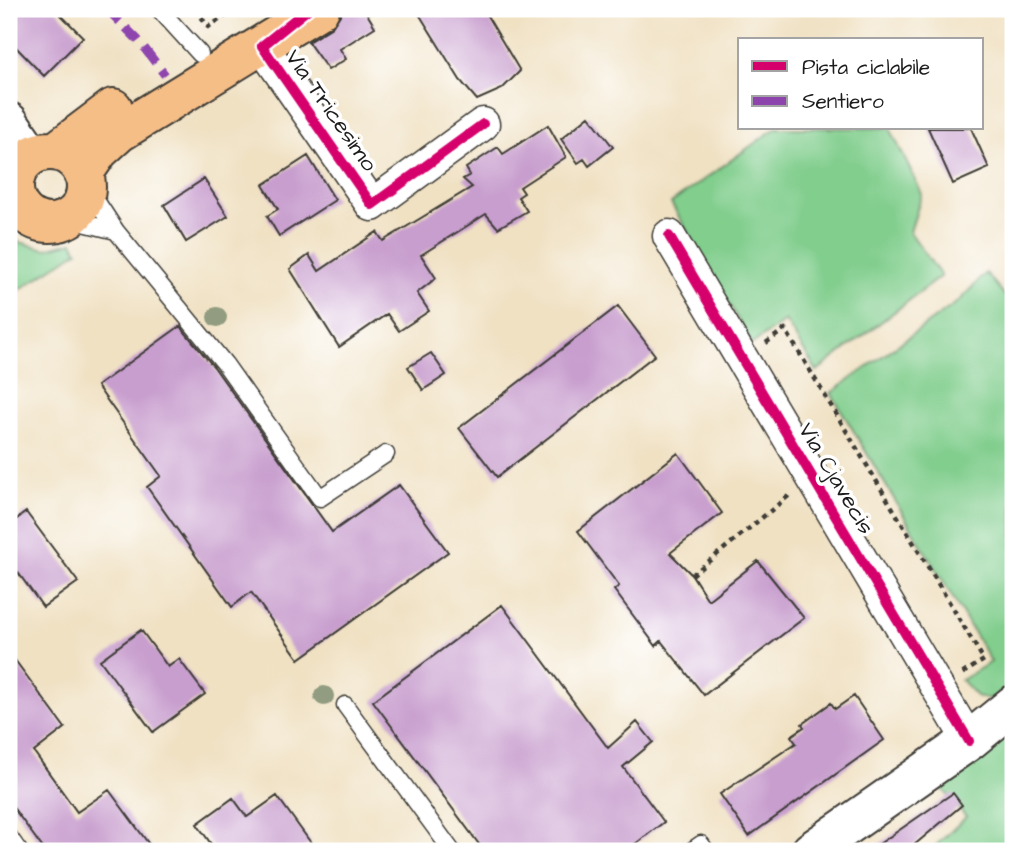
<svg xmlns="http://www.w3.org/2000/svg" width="1022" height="860" font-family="'Architects Daughter',sans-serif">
	<rect width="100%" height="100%" fill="#fff"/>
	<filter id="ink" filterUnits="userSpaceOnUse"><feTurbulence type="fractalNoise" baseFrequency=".0143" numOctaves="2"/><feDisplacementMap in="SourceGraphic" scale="14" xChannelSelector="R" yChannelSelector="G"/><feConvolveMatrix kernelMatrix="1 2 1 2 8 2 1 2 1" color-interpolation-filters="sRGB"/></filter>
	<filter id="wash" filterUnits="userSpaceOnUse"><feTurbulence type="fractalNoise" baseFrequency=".00686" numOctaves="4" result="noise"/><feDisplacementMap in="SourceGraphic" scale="28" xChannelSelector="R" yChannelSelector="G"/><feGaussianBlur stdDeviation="1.57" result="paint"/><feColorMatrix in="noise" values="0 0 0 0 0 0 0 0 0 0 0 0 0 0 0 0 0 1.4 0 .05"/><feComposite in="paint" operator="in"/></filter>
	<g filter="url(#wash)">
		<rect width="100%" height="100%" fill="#f0e1c3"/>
		<path fill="#81ce8d" stroke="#4e7554" stroke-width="2" d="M776 128H890L922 194 910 232 941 276 817 371 785 321 752 344 671 203Z
			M9 239 45 249 73 242 78 251 9 297Z
			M986 273 1013 305V686L989 699 976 696 961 680 991 662 831 393 959 301Z
			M1013 730V851H930L966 817 941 787Z"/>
		<g id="blocks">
			<path fill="#c89ece" d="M9 9H55L83 37 44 76 9 40Z
				M344 9H364L375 27 340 49 346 59 328 70 308 42 332 27Z
				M416 9H483L520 71 502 89 477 100 460 80Z
				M589 116 613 147 589 166 584 159 578 163 561 139Z
				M548 125 566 157 520 187 524 193 518 197 527 211 498 228 486 214 421 255 436 278 417 293 429 311 399 331 387 314 339 347 290 269 309 255 319 271 377 232 383 241 472 187 463 179 470 175 466 168 498 147 503 154Z
				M928 128H971L989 168 953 184Z
				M308 156 335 200 279 236 267 216 278 209 263 185Z
				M204 179 228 216 186 242 164 205Z
				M618 306 655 355 497 477 459 428Z
				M180 326 214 367 332 532 399 485 448 552 299 659 251 592 232 607 147 487 161 476 97 386Z
				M431 353 446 375 423 390 408 367Z
				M678 453 722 513 670 553 692 575 708 600 758 561 804 618 704 695 661 641 656 646 614 590 619 586 578 531Z
				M26 512 78 582 43 607 9 560V525Z
				M502 605 608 748 637 722 653 742 623 767 664 822 626 851H484L373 701Z
				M141 630 168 667 179 659 205 694 153 732 100 660Z
				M9 652 65 728 34 752 77 812 109 790 154 851H45L9 802Z
				M854 696 884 740 749 836 720 794 796 743 791 736 804 727 802 724 831 703 835 709Z
				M953 793 962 805 907 851H869Z
				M277 796 311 843 300 851H216L197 824 233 798 247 817Z"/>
		</g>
	</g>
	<g filter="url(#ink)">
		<use href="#blocks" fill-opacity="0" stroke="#3c3a35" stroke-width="2"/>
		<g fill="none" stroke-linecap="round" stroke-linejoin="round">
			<g stroke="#3c3a35" stroke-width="19">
				<path id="service" d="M159 9 200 54
					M67 219 116 231 86 185
					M116 231 225 364 320 498 386 454
					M345 705 452 851
					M9 837 19 851
					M691 851 701 844 706 851"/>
			</g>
			<g stroke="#3c3a35" stroke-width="35">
				<path id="minor" d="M281 29 262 46 372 205 483 124
					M669 236 969 741"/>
			</g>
			<g stroke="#3c3a35" stroke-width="42">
				<path id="tertiary" d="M9 122 32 155
					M811 851 969 741 1013 705"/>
			</g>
			<g stroke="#3c3a35" stroke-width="42">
				<path id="primary" d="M56 151 113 108
					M14 187a36 36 0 1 1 72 0a36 36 0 1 1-72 0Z
					M83 174 99 151 120 132 320 9"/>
			</g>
			<path stroke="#3c3a35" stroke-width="4.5" stroke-dasharray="5 5" stroke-linecap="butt" d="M196 9 208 27 237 9
				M766 343 785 329 984 660 960 675
				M692 575 791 494"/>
			<use href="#service" stroke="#fff" stroke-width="16"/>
			<use href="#minor" stroke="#fff" stroke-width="32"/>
			<use href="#tertiary" stroke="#fff" stroke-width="38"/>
			<use href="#primary" stroke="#f6be87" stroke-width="38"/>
			<path stroke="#8e44ad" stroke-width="9" stroke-dasharray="18 9" stroke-linecap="butt" d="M107 9 138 40 165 75"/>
			<g stroke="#fff" stroke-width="15">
				<path id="cycleway" d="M308 9 262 46 372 205 483 124
					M669 236 969 741"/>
			</g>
			<use href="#cycleway" stroke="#d6006c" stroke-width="10"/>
		</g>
		<g fill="#919c80">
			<circle cx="217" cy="317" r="10"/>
			<circle cx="324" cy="696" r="10"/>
		</g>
	</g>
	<g text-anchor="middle" stroke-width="7" stroke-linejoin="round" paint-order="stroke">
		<g font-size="23" fill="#1c1c1c" stroke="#fff">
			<text transform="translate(332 110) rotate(55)" y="8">Via Tricesimo</text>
			<text transform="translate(837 478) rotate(59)" y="8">Via Cjavecis</text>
		</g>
	</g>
	<rect width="1022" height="860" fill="none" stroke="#fff" stroke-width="35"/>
	<rect x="738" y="38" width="245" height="91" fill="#ffffff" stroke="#a4a4a4" stroke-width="2"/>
	<rect x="752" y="61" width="35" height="10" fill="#d6006c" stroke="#a4a4a4" stroke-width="2"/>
	<text x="802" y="74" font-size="21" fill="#1c1c1c">Pista ciclabile</text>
	<rect x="752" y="96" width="35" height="10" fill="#8e44ad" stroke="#a4a4a4" stroke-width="2"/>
	<text x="802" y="108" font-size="21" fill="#1c1c1c">Sentiero</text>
</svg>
